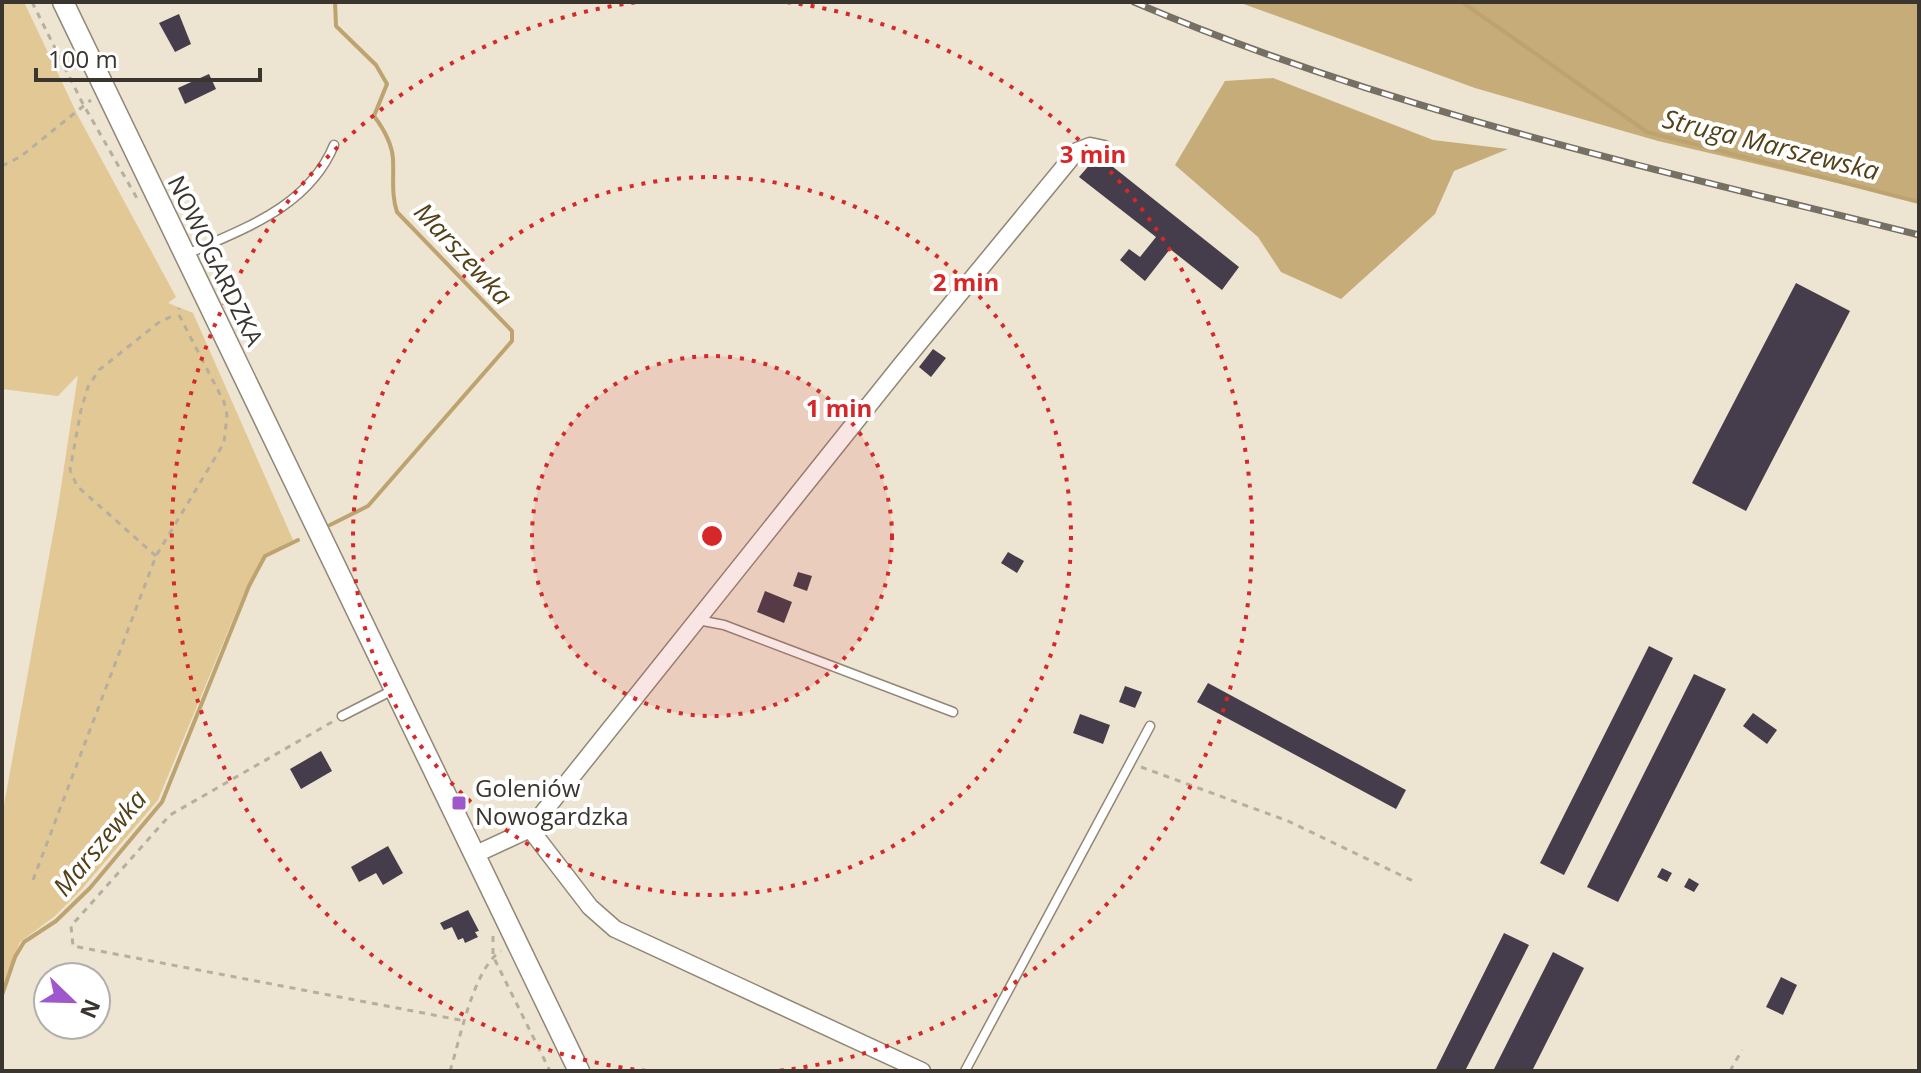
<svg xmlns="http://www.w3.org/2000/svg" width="1921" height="1073" font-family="'Open Sans',sans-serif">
	<rect width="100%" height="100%" fill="#ede4d1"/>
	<path fill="#e2c895" d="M2 2H24L78 116 176 297 168 303 193 313 293 540 263 556 243 595 158 800 81 890 55 916 20 942 2 987V816L58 507 78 375 58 396 2 389Z"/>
	<path fill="#c6ac78" d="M1238 2H1919V202L1658 141 1475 88Z
		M1273 78 1433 140 1508 149 1454 171 1435 214 1341 299 1281 272 1258 237 1175 165 1225 81Z"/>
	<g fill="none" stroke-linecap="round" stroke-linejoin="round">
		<path stroke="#bda36f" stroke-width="4" d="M1462 2 1647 132 1919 202
			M330 525 368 506 512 341V331L397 212C391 194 394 177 393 159 392 143 383 128 374 116L387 84 376 65 336 26 335 2
			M2 995 15 957 24 942 56 921 90 888 162 802 249 586 265 556 298 540"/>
	</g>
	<path fill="#453d4b" d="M179 14 191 44 175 52 159 23Z
		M209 74 216 89 185 104 178 88Z
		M1098 155 1239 267 1222 290 1170 249 1145 281 1120 260 1129 249 1140 257 1156 237 1079 177Z
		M1796 283 1850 311 1746 511 1692 483Z
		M933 349 946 358 931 377 919 367Z
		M1008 552 1024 561 1017 573 1001 563Z
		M798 572 812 576 807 591 793 586Z
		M765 591 792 602 784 623 757 612Z
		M1649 646 1673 658 1564 875 1540 863Z
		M1694 674 1726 689 1618 902 1587 887Z
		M1208 683 1406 790 1396 809 1197 702Z
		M1125 686 1142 692 1135 708 1119 702Z
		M1753 713 1777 730 1767 744 1743 726Z
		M1080 714 1110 725 1103 744 1073 733Z
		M321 751 332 771 301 789 290 769Z
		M388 846 403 873 383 885 376 873 359 882 351 867Z
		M1662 868 1672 873 1667 882 1657 877Z
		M1689 878 1699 884 1694 892 1684 887Z
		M468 910 479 931 475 932 478 937 465 943 463 938 458 940 452 927 444 930 440 923Z
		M1504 933 1529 945 1465 1071H1435Z
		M1553 952 1584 968 1532 1071H1493Z
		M1781 977 1797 985 1783 1015 1766 1007Z"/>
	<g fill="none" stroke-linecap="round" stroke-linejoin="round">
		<g stroke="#908776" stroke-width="11">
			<path id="service" d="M185 255C242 229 308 208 334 145
				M698 620 724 625 953 712
				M342 716 393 690
				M965 1071 1150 726"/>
		</g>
		<g stroke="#908776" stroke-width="19">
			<path id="minor" d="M530 829 590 907 615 929 922 1071
				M474 855 530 829 901 365 1077 151 1090 146 1104 149"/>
		</g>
		<g stroke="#908776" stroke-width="23">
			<path id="tertiary" d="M63 2 579 1071"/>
		</g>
		<path stroke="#b6ae9f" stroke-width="3" stroke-dasharray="6 6" stroke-linecap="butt" d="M32 2 83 104 138 200
			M2 166 20 157 91 100
			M156 556 77 486 70 470 81 410 88 387 99 370 158 323 176 314
			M332 722 170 815 71 926 73 946 465 1021
			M1141 767 1288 821 1413 881
			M33 880 156 556 224 443 227 415 224 402 178 313 179 308
			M493 936V956L550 1071
			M450 1071C460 1040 473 969 501 951
			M1730 1071 1742 1050"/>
		<use href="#service" stroke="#fff" stroke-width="8"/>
		<use href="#minor" stroke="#fff" stroke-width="16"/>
		<use href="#tertiary" stroke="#fff" stroke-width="20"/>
		<g stroke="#756f64" stroke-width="7">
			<path id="rail" d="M1134 2C1386 110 1655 169 1919 235"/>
		</g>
		<use href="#rail" stroke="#fff" stroke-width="4" stroke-dasharray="12" stroke-linecap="butt"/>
	</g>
	<circle cx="712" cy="536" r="180" fill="#d62828" fill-opacity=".12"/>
	<g fill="none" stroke="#d62828" stroke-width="4" stroke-dasharray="4 8">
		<circle cx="712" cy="536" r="180"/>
		<circle cx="712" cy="536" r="359"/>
		<path d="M646 1071A539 539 0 0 1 637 2M787 2A539 539 0 0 1 778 1071"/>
	</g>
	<rect fill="#9e58cc" stroke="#fff" stroke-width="3" x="451" y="795" width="16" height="16" rx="4"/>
	<g text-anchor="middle" stroke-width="8" stroke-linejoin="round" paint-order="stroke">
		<g font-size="24" fill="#3a362f" stroke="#fff">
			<text transform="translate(215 261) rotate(64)" y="8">NOWOGARDZKA</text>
		</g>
		<g font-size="24" fill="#3a362f" stroke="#fff" text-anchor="start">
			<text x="475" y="797">Goleniów<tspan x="475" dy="28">Nowogardzka</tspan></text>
		</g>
		<g font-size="26" font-style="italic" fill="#534016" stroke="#fff">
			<text transform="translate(1771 145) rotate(14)" y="9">Struga Marszewska</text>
			<text transform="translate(463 254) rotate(47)" y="9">Marszewka</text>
			<text transform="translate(100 843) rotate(-50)" y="9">Marszewka</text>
		</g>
	</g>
	<circle cx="712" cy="536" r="12" fill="#d62828" stroke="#fff" stroke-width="4"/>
	<g font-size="24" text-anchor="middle" font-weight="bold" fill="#d62828" stroke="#fff" stroke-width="8" stroke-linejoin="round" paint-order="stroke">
		<text x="1093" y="163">3 min</text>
		<text x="966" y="291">2 min</text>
		<text x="839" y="417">1 min</text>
	</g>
	<rect width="1921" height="1073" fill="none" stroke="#3a362f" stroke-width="8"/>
	<g transform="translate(72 1001) rotate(113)"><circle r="38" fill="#ffffff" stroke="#b0afac" stroke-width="2"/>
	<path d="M0-6L14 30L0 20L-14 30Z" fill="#9e58cc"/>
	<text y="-12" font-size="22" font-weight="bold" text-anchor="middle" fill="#3a362f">N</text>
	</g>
	<path d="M36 68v12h224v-12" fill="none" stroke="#3a362f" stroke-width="4"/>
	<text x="48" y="68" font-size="24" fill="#3a362f" stroke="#ffffff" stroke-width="6" paint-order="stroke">100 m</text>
</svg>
